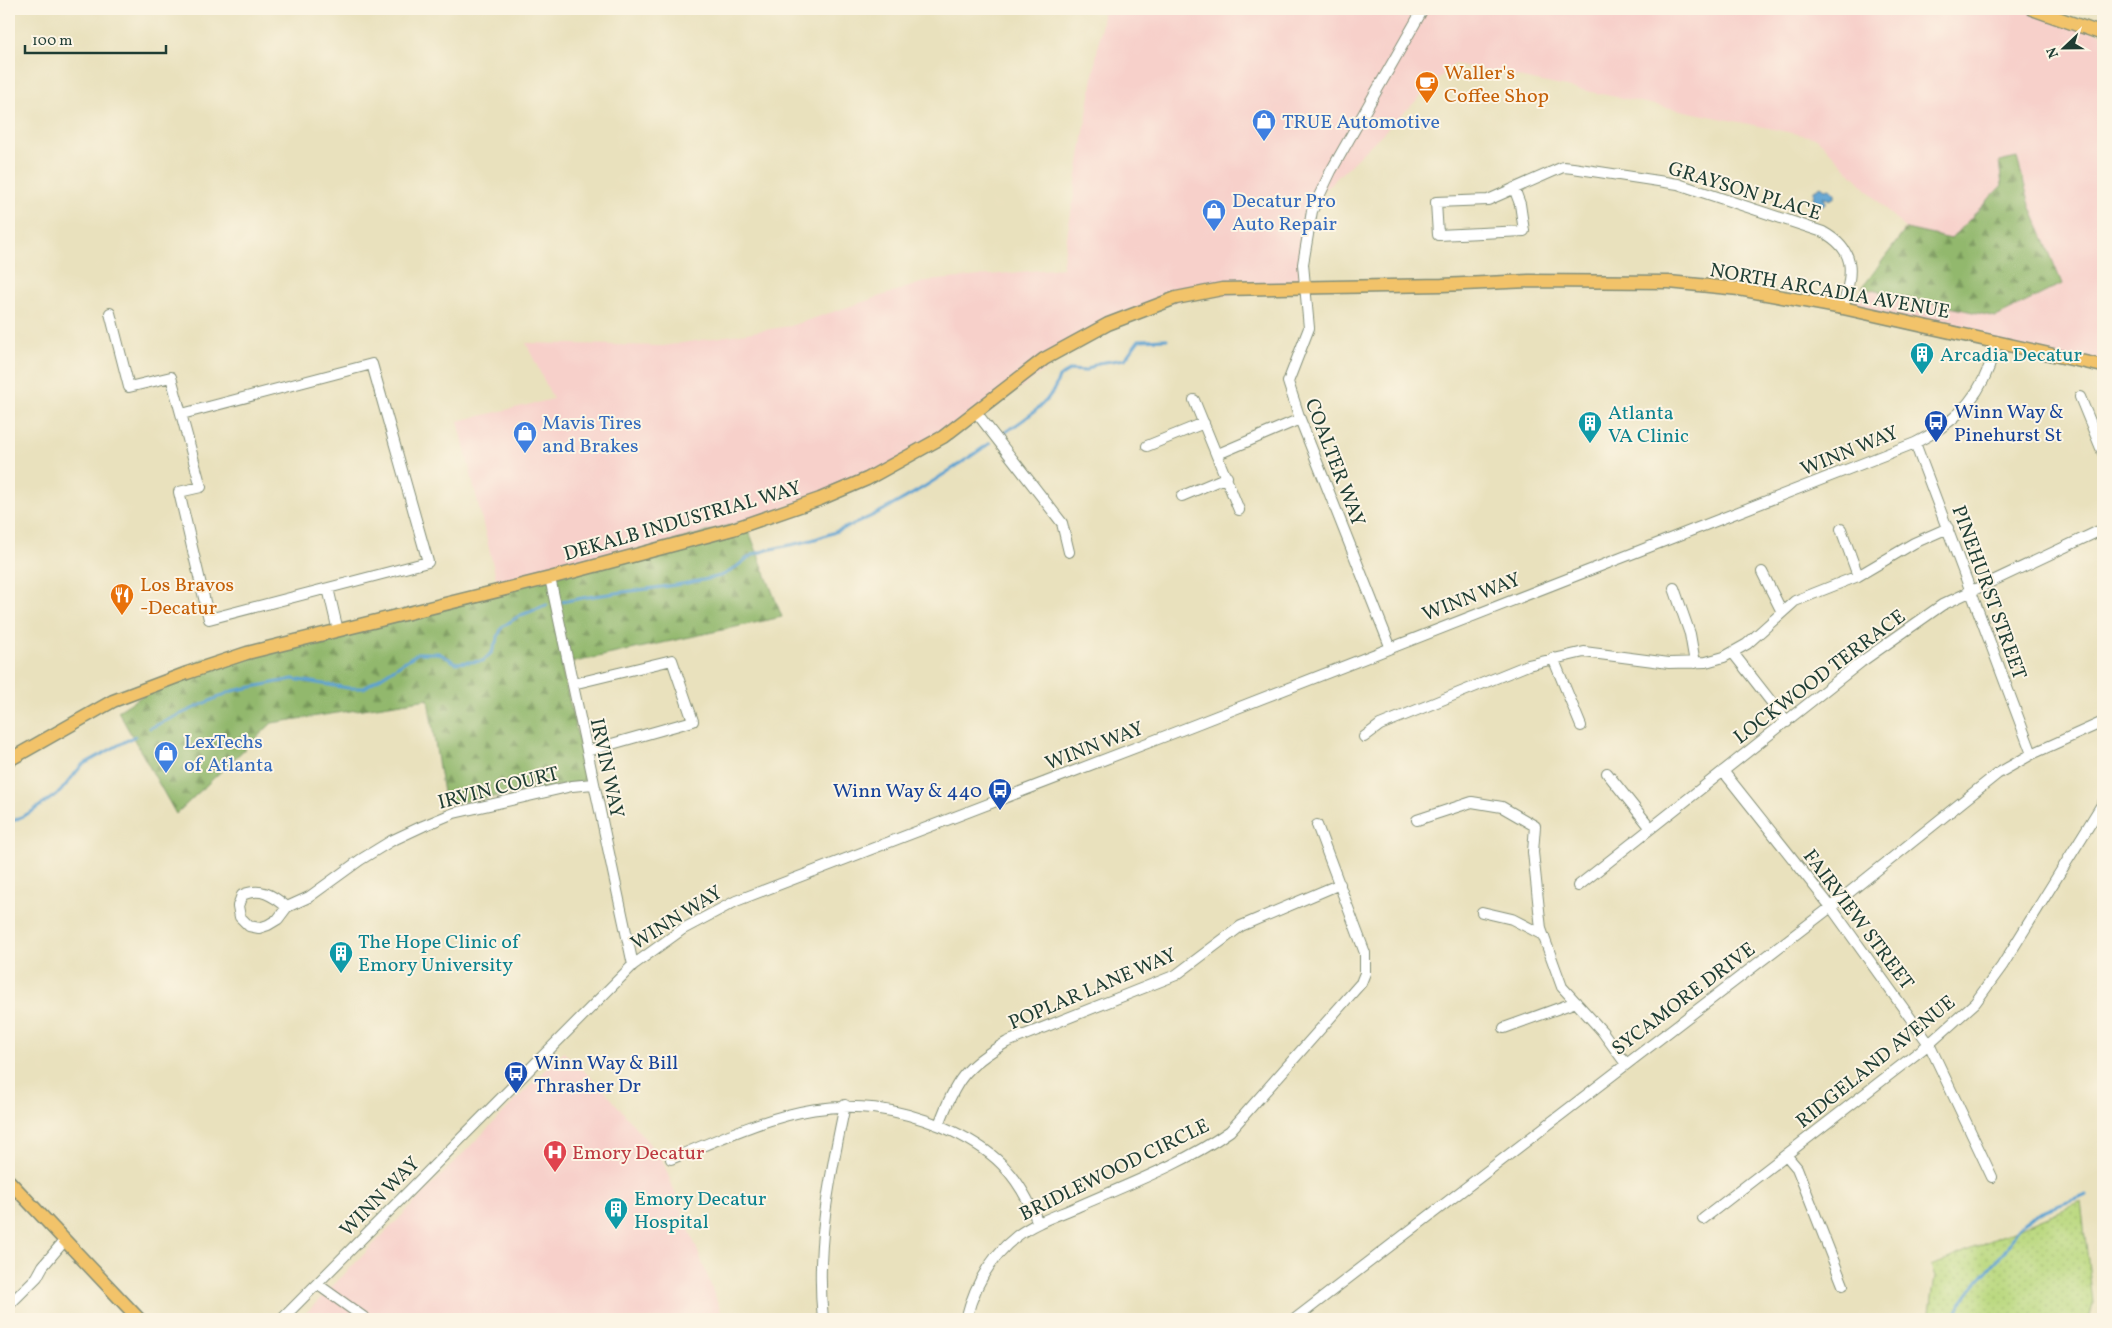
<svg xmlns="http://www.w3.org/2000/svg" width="2112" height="1328" font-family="Vollkorn,serif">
	<defs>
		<pattern id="forest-firs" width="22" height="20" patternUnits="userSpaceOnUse" patternTransform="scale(1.25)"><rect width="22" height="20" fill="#92b86d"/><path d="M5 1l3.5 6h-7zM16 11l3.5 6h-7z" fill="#77975a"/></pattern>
		<pattern id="park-dots" width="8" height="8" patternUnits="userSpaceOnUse" patternTransform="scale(1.25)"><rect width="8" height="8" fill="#b9d87e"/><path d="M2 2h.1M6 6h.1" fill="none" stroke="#9fba6e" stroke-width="1.8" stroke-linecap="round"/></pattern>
		<pattern id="water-ripples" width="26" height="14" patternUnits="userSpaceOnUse" patternTransform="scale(1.25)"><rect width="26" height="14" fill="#5ba1d1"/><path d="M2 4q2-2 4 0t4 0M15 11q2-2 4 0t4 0" fill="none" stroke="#4b84aa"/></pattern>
	</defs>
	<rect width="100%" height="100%" fill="#fcf5e5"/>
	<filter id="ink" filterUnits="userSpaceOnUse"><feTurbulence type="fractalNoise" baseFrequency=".02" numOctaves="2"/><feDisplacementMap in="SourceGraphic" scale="10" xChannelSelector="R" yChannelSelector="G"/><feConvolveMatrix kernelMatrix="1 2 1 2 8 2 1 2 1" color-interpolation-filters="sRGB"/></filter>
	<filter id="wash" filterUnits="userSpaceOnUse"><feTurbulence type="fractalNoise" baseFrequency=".0096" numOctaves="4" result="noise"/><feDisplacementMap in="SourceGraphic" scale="20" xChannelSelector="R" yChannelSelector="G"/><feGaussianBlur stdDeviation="1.12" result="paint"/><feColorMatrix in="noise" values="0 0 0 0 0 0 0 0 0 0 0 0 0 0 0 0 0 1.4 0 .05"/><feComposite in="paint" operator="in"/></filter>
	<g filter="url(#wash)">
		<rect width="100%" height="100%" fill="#e9e1bd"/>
		<path fill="#f7d0ca" d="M1104 9H2023L2103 34V369L1849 307 1905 229 1817 138 1454 64 1311 203 1304 288 1185 299 1143 310 1075 348 1016 391 880 475 745 521 499 590 458 421 553 399 526 343 663 346 790 326 927 281 1062 268Z
			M563 1052 601 1086 662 1159 724 1319H300Z"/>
		<path fill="url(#forest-firs)" stroke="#587a50" d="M2017 158 2030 205 2062 284 1996 317 1862 288 1906 229 1951 239 2002 185 1999 162Z
			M745 521 782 617 561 665 588 781 445 805 428 699 272 723 176 814 118 711 202 659 499 590Z"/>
		<path fill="url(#park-dots)" stroke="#6c8a59" d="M2081 1202 2093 1303 2089 1319H1929L1935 1276 1931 1266Z"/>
		<path fill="url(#water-ripples)" stroke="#3d6f82" d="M1821 186 1825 189 1830 188 1835 193V197L1830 200 1823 197 1826 202 1822 206 1813 199 1814 190Z"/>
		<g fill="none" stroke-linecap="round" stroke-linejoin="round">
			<path stroke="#5ba1d1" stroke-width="3" d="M1003 434C1024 419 1052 404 1059 377L1071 370 1085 371 1098 363 1125 359 1139 340 1167 339
				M562 602C615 590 668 590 720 576 733 573 743 559 755 554 772 547 799 545 818 538 880 518 937 480 990 443
				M150 728 232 691 293 679 348 688H364L418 653H439L456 663 483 661 492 652 502 627 519 616 547 605
				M9 823 31 812 60 792 82 765 135 736
				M1954 1319C1963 1292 1986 1274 2004 1252 2010 1245 2012 1232 2020 1226 2037 1211 2065 1204 2086 1195"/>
		</g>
	</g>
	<g filter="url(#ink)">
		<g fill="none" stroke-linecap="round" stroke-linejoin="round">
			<g stroke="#848f78" stroke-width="12">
				<path id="minor" d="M1514 188 1520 204 1524 231 1438 235 1436 202 1488 200 1563 167 1573 168 1678 184 1823 232C1859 252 1851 274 1843 308
					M110 313 129 387 171 377 201 487 179 492 209 619 428 562 372 364 182 414
					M2080 397 2103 453
					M1194 400 1239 510
					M976 412 1062 523 1069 552
					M1915 443 2032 754
					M1147 446 1204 423
					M1218 454 1300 419
					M1182 496 1227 477
					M1841 529 1858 576
					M1762 572 1782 612
					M550 578 633 965
					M328 588 338 631
					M1674 588 1690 634 1695 663
					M1390 646 1300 419 1288 382 1309 328 1303 264 1312 211 1331 171 1423 9
					M1733 653 1787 722
					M1553 658 1581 726
					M573 684 672 660 693 721 587 751
					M1364 737 1380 725 1528 665 1584 652 1669 663 1706 662 1724 657 1747 644 1795 601 1858 576 1914 543 1948 528
					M1723 771 1831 907 1929 1044 1992 1177
					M1607 773 1650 827
					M1417 820 1472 802 1502 807 1535 826 1533 852 1541 929 1562 987 1602 1031 1626 1064
					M1578 886 1861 662 1942 605 2103 529
					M287 907C272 895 261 887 242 895L238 906 240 917 249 926 259 928 268 925 278 919 287 907 309 897 360 860 391 841 423 826 454 813 572 786 593 784
					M1482 912 1512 919 1543 935
					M1504 1028 1576 1002
					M939 1125C955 1081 965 1066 1007 1042L1176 975 1241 926 1340 884
					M1786 1155 1797 1168 1843 1285
					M671 1159C770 1118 837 1083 943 1127 994 1149 1018 1173 1038 1223
					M1703 1219 1929 1044 1975 1003 2002 966 2103 803
					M317 1284 366 1319
					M9 1305 37 1277 43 1266 65 1240
					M282 1319 633 965 683 929 736 901 1176 732 1915 443C1949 426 1975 404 1989 367 1991 359 1996 350 1996 341
					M823 1319C815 1246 830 1177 845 1105
					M966 1319C974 1287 990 1257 1017 1236 1035 1222 1059 1215 1079 1206 1129 1184 1185 1163 1230 1131L1361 983 1365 973V953L1317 825
					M1295 1319 1831 907 1997 774 2032 754 2103 722"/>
			</g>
			<g stroke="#848f78" stroke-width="15">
				<path id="major" d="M2032 9 2103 34
					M9 760 113 701 187 673 247 653 550 578 733 529 820 499 867 479 943 437 1044 359 1108 324 1176 298 1222 289 1442 285 1529 281 1669 282 1739 289 1843 308 2103 366
					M9 1181 139 1319"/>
			</g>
			<use href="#minor" stroke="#fff" stroke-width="10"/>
			<use href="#major" stroke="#f2c36a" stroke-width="12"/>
		</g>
	</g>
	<defs>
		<g id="cafe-pin" transform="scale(1.25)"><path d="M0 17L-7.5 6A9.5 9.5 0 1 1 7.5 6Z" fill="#e8710a" stroke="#fcf5e5"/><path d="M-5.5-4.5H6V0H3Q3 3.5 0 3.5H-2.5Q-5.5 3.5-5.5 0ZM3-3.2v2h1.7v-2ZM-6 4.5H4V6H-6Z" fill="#fff"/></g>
		<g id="shop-pin" transform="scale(1.25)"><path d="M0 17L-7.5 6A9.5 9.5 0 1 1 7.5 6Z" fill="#3f7fe0" stroke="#fcf5e5"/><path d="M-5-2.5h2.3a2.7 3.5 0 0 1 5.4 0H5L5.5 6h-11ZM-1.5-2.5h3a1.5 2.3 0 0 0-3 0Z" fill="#fff"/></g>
		<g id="building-pin" transform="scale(1.25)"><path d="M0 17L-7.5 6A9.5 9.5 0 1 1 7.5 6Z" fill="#0f9aa8" stroke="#fcf5e5"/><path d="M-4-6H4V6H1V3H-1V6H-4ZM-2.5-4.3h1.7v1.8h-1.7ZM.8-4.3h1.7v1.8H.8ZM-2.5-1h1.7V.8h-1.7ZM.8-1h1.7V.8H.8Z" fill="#fff"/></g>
		<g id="bus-pin" transform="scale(1.25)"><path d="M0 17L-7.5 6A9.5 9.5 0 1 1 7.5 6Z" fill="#1a4fb4" stroke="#fcf5e5"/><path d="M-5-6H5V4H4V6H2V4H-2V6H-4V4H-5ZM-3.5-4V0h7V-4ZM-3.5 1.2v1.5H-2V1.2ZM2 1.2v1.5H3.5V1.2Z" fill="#fff"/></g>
		<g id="restaurant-pin" transform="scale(1.25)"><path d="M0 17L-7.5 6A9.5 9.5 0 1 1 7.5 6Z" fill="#e8710a" stroke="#fcf5e5"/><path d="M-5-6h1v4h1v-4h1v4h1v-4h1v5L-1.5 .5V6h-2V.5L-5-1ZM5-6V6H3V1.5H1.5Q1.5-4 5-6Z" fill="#fff"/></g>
		<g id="hospital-pin" transform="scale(1.25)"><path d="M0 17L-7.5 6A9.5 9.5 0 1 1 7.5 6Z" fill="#e0444e" stroke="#fcf5e5"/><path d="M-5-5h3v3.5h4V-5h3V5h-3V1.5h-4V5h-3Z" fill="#fff"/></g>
	</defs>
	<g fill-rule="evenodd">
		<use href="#cafe-pin" x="1427" y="83"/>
		<use href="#shop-pin" x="1264" y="121"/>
		<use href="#shop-pin" x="1214" y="211"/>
		<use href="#building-pin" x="1922" y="354"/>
		<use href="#bus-pin" x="1936" y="422"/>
		<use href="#building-pin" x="1590" y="423"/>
		<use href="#shop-pin" x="525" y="433"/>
		<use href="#restaurant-pin" x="122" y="595"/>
		<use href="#shop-pin" x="166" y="753"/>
		<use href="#bus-pin" x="1000" y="790"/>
		<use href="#building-pin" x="341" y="953"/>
		<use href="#bus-pin" x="516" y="1073"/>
		<use href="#hospital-pin" x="555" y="1152"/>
		<use href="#building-pin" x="616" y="1209"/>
	</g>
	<g text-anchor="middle" stroke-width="4" stroke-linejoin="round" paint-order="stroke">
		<g font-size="20" fill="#c56008" stroke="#fcf5e5" text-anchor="start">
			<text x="1444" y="79">Waller's<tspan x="1444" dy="23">Coffee Shop</tspan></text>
			<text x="140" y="591">Los Bravos<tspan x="140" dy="23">-Decatur</tspan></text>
		</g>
		<g font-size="20" fill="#366cbe" stroke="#fcf5e5" text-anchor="start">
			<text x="1282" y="128">TRUE Automotive</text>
			<text x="1232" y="207">Decatur Pro<tspan x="1232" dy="23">Auto Repair</tspan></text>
			<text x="542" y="429">Mavis Tires<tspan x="542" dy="23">and Brakes</tspan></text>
			<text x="184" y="748">LexTechs<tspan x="184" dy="23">of Atlanta</tspan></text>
		</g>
		<g font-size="20" fill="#1f3d34" stroke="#fcf5e5">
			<text transform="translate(1745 190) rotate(17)" y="7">GRAYSON PLACE</text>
			<text transform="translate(1830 290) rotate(10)" y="7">NORTH ARCADIA AVENUE</text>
			<text transform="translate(1849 450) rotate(-22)" y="7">WINN WAY</text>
			<text transform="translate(1336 462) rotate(69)" y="7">COALTER WAY</text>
			<text transform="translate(682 520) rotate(-16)" y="7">DEKALB INDUSTRIAL WAY</text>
			<text transform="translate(1990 592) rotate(70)" y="7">PINEHURST STREET</text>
			<text transform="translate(1471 596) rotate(-21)" y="7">WINN WAY</text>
			<text transform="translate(1819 676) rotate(-37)" y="7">LOCKWOOD TERRACE</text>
			<text transform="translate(1094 745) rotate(-21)" y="7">WINN WAY</text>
			<text transform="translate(608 768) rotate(78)" y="7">IRVIN WAY</text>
			<text transform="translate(498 787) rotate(-14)" y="7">IRVIN COURT</text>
			<text transform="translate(676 917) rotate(-32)" y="7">WINN WAY</text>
			<text transform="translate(1859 919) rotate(53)" y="7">FAIRVIEW STREET</text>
			<text transform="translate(1092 988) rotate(-23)" y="7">POPLAR LANE WAY</text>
			<text transform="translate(1683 998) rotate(-37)" y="7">SYCAMORE DRIVE</text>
			<text transform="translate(1875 1061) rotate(-39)" y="7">RIDGELAND AVENUE</text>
			<text transform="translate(1114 1169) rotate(-26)" y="7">BRIDLEWOOD CIRCLE</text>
			<text transform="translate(379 1196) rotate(-45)" y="7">WINN WAY</text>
		</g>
		<g font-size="20" fill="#0d838f" stroke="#fcf5e5" text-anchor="start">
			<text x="1940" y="361">Arcadia Decatur</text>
			<text x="1608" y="419">Atlanta<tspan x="1608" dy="23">VA Clinic</tspan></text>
			<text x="358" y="948">The Hope Clinic of<tspan x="358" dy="23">Emory University</tspan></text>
			<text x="634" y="1205">Emory Decatur<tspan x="634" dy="23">Hospital</tspan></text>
		</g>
		<g font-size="20" fill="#164399" stroke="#fcf5e5" text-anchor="start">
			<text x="1954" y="418">Winn Way &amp;<tspan x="1954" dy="23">Pinehurst St</tspan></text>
			<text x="982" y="797" text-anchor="end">Winn Way &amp; 440</text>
			<text x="534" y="1069">Winn Way &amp; Bill<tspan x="534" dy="23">Thrasher Dr</tspan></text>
		</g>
		<g font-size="20" fill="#be3a42" stroke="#fcf5e5" text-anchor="start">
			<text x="572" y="1159">Emory Decatur</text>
		</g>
	</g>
	<rect width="2112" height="1328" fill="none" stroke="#fcf5e5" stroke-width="30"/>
	<g transform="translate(2064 48) rotate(248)" stroke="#fcf5e5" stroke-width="4" paint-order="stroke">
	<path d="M0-4L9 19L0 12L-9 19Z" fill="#1f3d34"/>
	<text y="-8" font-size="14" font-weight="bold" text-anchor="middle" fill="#1f3d34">N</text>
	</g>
	<path d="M25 45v8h141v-8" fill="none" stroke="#1f3d34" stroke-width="2.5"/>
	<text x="32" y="45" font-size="15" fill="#1f3d34" stroke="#fcf5e5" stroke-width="4" paint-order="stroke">100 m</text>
</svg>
